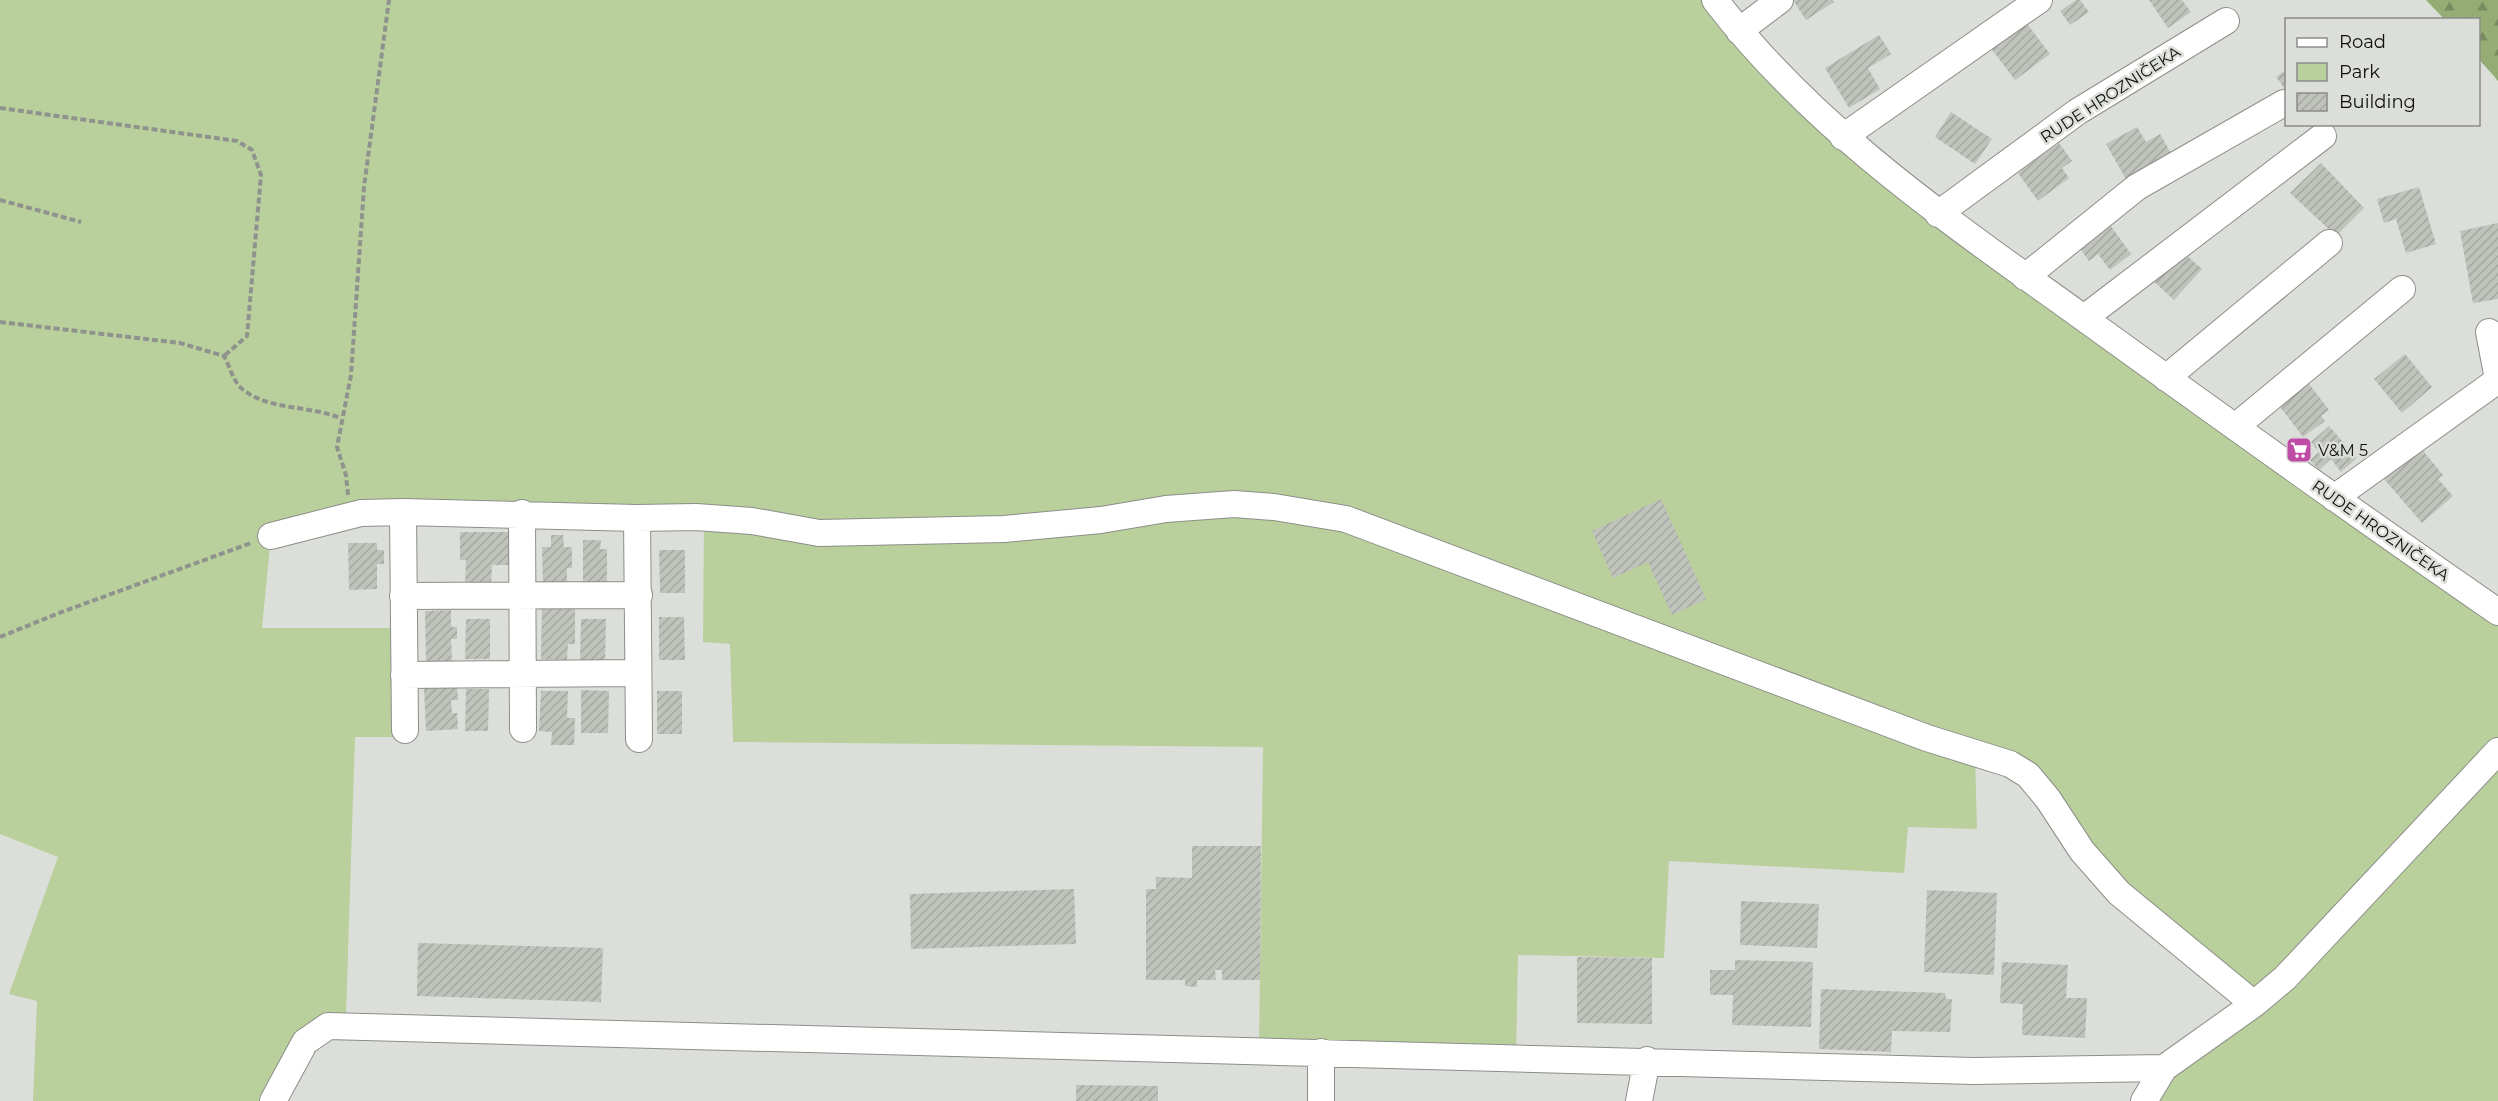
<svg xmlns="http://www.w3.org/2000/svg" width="2498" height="1101" font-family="Montserrat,sans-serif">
	<defs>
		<pattern id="forest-firs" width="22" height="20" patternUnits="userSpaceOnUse" patternTransform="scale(1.5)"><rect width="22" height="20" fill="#95ad75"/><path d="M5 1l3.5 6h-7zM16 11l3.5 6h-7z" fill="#788b5e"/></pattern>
		<pattern id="building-hatch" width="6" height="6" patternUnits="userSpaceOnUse" patternTransform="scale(1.5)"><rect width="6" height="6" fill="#c0c2bc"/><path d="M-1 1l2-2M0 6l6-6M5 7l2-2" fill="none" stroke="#a4a6a0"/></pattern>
	</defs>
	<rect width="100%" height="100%" fill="#dcdfd9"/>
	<path fill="#b9d09c" d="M0 0H1711L1792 94 2498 617V1101H2144L2254 1005 2119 893 2048 799 1975 754 1977 829 1908 827 1904 873 1669 861 1664 958 1518 955 1516 1057 1259 1050 1263 747 733 742 730 644 703 642 704 518 403 512 271 536 262 628H403L404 737H355L346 1014 305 1042 273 1101H33L37 1001 9 994 58 857 0 834Z"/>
	<path fill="url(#forest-firs)" d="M2426 0H2498V81L2479 59 2478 20 2444 19Z"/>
	<path fill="url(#building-hatch)" d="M1793 0H1833L1834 2 1806 20Z
		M2076 0H2080L2089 12 2070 25 2060 11Z
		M2149 0H2182L2191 12 2168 28Z
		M2025 21 2050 54 2015 80 1990 47Z
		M1879 35 1891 54 1868 68 1880 89 1849 108 1825 68Z
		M2286 70V105L2278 94 2285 89 2276 77Z
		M1951 112 1992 139 1975 164 1935 137Z
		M2137 127 2146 142 2160 134 2172 155 2127 181 2106 144Z
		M2059 143 2072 161 2062 168 2069 178 2038 201 2018 173Z
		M2321 163 2364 208 2336 236 2290 193Z
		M2419 187 2436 244 2406 253 2396 219 2384 223 2377 199Z
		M2105 218 2131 254 2110 270 2098 254 2089 261 2074 240Z
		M2498 223V299L2473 303 2460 231Z
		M2177 247 2202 269 2174 300 2150 278Z
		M2405 354 2432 387 2402 413 2374 379Z
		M2306 380 2329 410 2321 416 2325 421 2303 437 2278 404Z
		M2329 426 2357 458 2341 472 2331 459 2319 470 2310 460 2319 452 2311 442Z
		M2415 441 2443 475 2438 479 2453 496 2422 523 2378 472Z
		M1661 499 1706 599 1672 615 1648 562 1613 578 1592 531Z
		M460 532H512L513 565H492L491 587 465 586 466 560H460Z
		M551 535H563L564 547H572V568H567V584H543L542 547H551Z
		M583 540H601L600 549H607V583H583Z
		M348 543H377V550H384V564H377V589L349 590Z
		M659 550H685V593H660Z
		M542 605 575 606V644H568L567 660 541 659Z
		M451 610V627H457V639H451L452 661H426L425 611Z
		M659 617H684L685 660H659Z
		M466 619H490V659H465Z
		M581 619H606L605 662 580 661Z
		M457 686 458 700H451L452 713H457L458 729 426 731 424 688Z
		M466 689H489L488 731H465Z
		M581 690 609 691 608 733H581Z
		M541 691H568L567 718H575L574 745H551L552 732 539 731Z
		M657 691H682V734H657Z
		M1192 846H1261L1260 980H1222V970H1215L1216 980H1197V987L1185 986V980H1146V889H1156V877L1192 878Z
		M1074 889 1076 944 911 949 910 894Z
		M1927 890 1997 893 1994 975 1924 972Z
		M1741 901 1819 904 1817 948 1740 945Z
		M418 943 603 948 601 1002 417 996Z
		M1577 957 1652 958V1024L1577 1023Z
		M1735 960 1813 962 1811 1027 1732 1025 1733 995H1710V970H1735Z
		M2002 962 2068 965 2066 998H2087L2085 1038 2022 1035 2023 1004 2000 1003Z
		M1821 989 1945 993 1946 999H1952L1950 1032 1892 1031 1891 1052 1819 1049Z
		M1076 1085 1158 1086V1101H1076Z"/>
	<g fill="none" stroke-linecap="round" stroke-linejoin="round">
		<g stroke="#8c8e89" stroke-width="28">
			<path id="minor" d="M1715 0C1816 132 1952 223 2085 319 2222 418 2359 516 2498 612
				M1739 31 1780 0
				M1843 137 2039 0
				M1938 214 2077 112 2226 21
				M2025 277 2137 187 2284 103
				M2084 318 2323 136
				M2489 332 2498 379
				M2166 378 2329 243
				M2235 427 2402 289
				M2334 498 2498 380
				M403 512 405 730
				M522 513 523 729
				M637 518 639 739
				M271 536 361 513 403 512 637 518 696 517 752 521 819 533 1004 529 1101 520 1166 509 1234 504 1274 507 1346 519 1927 738 2010 764 2028 775 2048 799 2082 851 2119 893 2254 1004
				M403 596 639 595
				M404 675 638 673
				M273 1101 305 1042 328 1026 1974 1071 2164 1068
				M1321 1101V1052
				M1639 1101 1647 1060
				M2144 1101 2164 1068 2254 1004 2285 978 2498 751"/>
		</g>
		<path stroke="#90928e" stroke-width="4" stroke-dasharray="6 3" stroke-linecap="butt" d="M0 108 237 141 252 150 261 175 247 336 224 356
			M0 200 81 222
			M0 322 180 343 224 356C229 365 233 379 239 386 264 411 310 405 340 418
			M348 495 346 475 337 447 351 375 364 187 389 0
			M0 637 59 613 251 543"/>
		<use href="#minor" stroke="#fff" stroke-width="26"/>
	</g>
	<defs>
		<g id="supermarket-square" transform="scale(1.35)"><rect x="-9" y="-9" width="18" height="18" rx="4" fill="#be4ba4" stroke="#dcdfd9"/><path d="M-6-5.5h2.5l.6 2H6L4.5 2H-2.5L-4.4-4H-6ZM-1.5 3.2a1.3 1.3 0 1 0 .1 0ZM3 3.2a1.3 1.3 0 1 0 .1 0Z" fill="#fff"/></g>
	</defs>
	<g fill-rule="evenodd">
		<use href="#supermarket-square" x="2299" y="450"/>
	</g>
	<g text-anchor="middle" stroke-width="5" stroke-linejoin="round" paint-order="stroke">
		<g font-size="16" fill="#0f100e" stroke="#dcdfd9">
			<text transform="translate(2110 94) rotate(-33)" y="6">RUDE HROZNIČEKA</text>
			<text transform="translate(2381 530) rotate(35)" y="6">RUDE HROZNIČEKA</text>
		</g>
		<g font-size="16" fill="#0f100e" stroke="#dcdfd9" text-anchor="start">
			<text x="2318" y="456">V&amp;M 5</text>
		</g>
	</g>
	<rect x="2285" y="18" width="195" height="108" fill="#dcdfd9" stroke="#8a8c88" stroke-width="1.5"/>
	<rect x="2297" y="38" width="30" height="9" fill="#ffffff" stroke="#8a8c88" stroke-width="1.5"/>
	<text x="2339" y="48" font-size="18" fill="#0f100e">Road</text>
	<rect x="2297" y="63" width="30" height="18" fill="#b9d09c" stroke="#8a8c88" stroke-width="1.5"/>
	<text x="2339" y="78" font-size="18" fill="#0f100e">Park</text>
	<rect x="2297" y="93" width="30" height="18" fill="url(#building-hatch)" stroke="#8a8c88" stroke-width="1.5"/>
	<text x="2339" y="108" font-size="18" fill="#0f100e">Building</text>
</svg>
